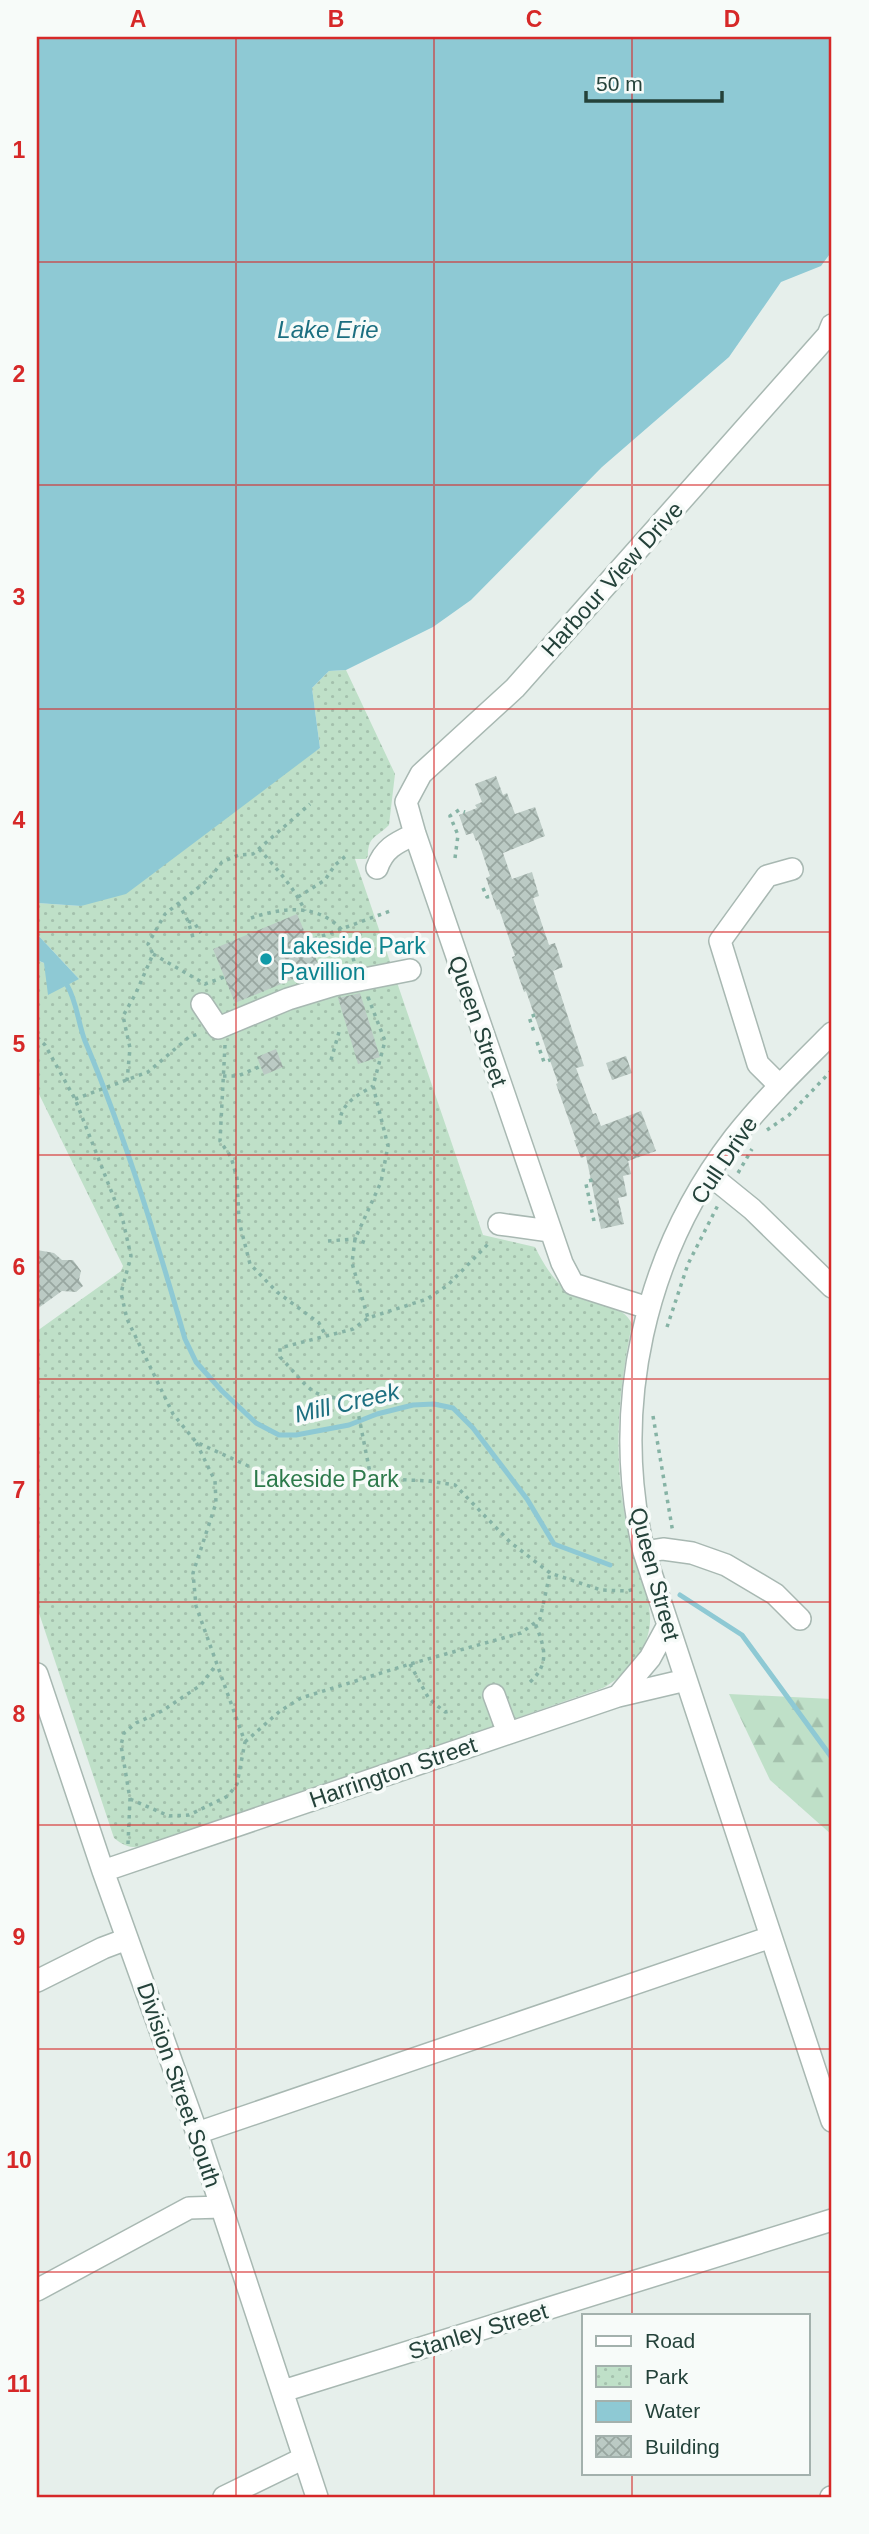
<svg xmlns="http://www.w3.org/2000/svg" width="869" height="2534" font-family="Helvetica,sans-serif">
	<defs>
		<pattern id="forest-firs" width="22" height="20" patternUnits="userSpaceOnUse" patternTransform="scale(1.75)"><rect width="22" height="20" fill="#bfe0c8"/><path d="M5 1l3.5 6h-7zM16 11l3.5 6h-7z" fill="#a4c1ad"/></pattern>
		<pattern id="park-dots" width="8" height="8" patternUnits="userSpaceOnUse" patternTransform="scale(1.75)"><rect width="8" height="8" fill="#bfe0c8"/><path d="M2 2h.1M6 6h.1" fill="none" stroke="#a4c1ad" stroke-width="1.8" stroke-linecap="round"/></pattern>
		<pattern id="building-cross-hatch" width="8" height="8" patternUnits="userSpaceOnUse" patternTransform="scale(1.75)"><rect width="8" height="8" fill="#bbcac4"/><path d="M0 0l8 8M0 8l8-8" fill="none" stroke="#98a6a0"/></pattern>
	</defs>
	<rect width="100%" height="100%" fill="#e6efeb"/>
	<path fill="url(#forest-firs)" d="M729 1694 832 1699V1835L770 1780Z"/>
	<path fill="url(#park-dots)" d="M346 670 395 774 389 825C376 838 368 836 368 856L366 859H355L483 1235 535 1247C545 1267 557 1287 578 1297 597 1306 623 1304 632 1324 619 1388 613 1453 625 1516 631 1549 648 1582 650 1615 652 1646 629 1674 603 1688L153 1844C137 1848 128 1850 114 1838L37 1607V1331L121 1271 123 1266 37 1090V960L79 979 37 934V903L81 906 320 748 312 688 329 671Z"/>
	<path fill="#8ec9d4" d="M37 37H832V251L821 266 781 282 729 357 602 467 471 600 433 627 346 670 329 671 312 688 320 748 126 894 81 906 37 903Z
		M37 934 79 979 48 995 44 963 37 960Z"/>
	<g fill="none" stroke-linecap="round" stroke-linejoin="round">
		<path stroke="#8ec9d4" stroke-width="5" d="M67 985C77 1002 78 1023 85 1041 126 1138 156 1238 185 1339L196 1362 222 1391 256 1423 279 1435H296L349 1425 377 1414 413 1405 434 1404 453 1408 473 1428 527 1499 554 1544 610 1565
			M680 1595 742 1635 832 1758"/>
	</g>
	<path fill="url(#building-cross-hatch)" d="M496 776 503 795 507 793 515 814 535 807 545 836 503 853 512 879 532 872 539 896 533 898 549 945 555 943 563 967 553 971 584 1066 576 1068 593 1114 596 1113 601 1126 641 1111 656 1151 628 1161 631 1174 623 1176 627 1196 618 1198 624 1224 601 1229 586 1156 581 1158 574 1140H576L556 1084 558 1083 548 1055 526 991 524 992 512 957 515 956 499 909 497 910 486 878 490 876 478 840 476 841 473 833 466 835 459 815 477 808 475 805 482 802 475 784Z
		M297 914 320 968 235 1003 213 949Z
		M360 993 380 1057 358 1064 338 998Z
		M276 1049 283 1067 264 1075 257 1057Z
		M626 1056 632 1073 612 1080 606 1063Z
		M37 1250 54 1253 62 1260H73L81 1271 79 1280 83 1286 76 1292 62 1291 37 1309Z"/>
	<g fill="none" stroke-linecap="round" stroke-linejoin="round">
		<g stroke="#a8b8b2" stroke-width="24">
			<path id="minor" d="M377 868C384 848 396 843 415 834
				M202 1004 218 1028 288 999 334 985 410 970
				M832 1033C798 1067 764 1100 734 1138 644 1255 610 1408 644 1552L832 2121
				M779 1085 758 1064 720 941 767 876 792 869
				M710 1175 752 1209 832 1287
				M499 1224 550 1231
				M648 1308 573 1284 562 1263 415 834 406 802 421 774 515 688 828 335 832 325
				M644 1552 663 1549 692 1553 726 1565 775 1594 800 1619
				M37 1674 103 1871 197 2133 317 2497
				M494 1695 508 1733
				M618 1696 650 1658 668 1625
				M103 1871 618 1696 686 1680
				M37 1981 103 1948 127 1939
				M197 2133 771 1937
				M37 2290 189 2208 221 2207
				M283 2391 832 2220
				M224 2497 304 2458
				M831 2497H832"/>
		</g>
		<path stroke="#86b3a5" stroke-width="3.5" stroke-dasharray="3.5 5" stroke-linecap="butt" d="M259 849C276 868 294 887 305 911
			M455 858 458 835 450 816 459 810 465 812
			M483 888 487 897 492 896
			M298 897 325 880 335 865 348 854
			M178 903 188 921 194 941
			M251 918C280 908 316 903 340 928 347 935 351 953 355 964
			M188 921 195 924 201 933
			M314 939 390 911
			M153 954 205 984 224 977
			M368 997 385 1041 373 1086 388 1146 381 1182 355 1239 352 1263 368 1318
			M535 1015 529 1017 535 1035
			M37 1037 45 1045 75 1099 123 1221 131 1256 121 1293 127 1319 173 1414 196 1442 281 1481 308 1484 371 1478 428 1481 455 1485 510 1542 550 1573 601 1590 627 1591 635 1589
			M537 1042 544 1062 550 1060
			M225 1045 220 1141 231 1157 237 1178 239 1221 250 1264 277 1292 319 1323 326 1336
			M331 1060 339 1032
			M223 1076H238L261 1066
			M127 1081 130 1048 123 1016 136 993 153 954 148 944 165 914 209 879 222 862 239 855 253 854 310 804
			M75 1099 148 1072 189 1037 201 1033
			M340 1124C339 1104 358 1095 373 1086
			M767 1130 789 1115 832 1070
			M738 1173 752 1149
			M594 1221 586 1184 588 1181 597 1179
			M328 1241 355 1239 369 1244
			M667 1327 688 1264 718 1205
			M653 1416 673 1533
			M371 1478 355 1397C311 1402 309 1387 280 1357V1348L353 1329 368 1318 427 1299 448 1285 491 1241
			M410 1664 429 1699 445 1712 450 1711
			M530 1682C551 1663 544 1646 535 1623
			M245 1742 280 1711 301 1698 410 1664 521 1633 540 1619 550 1573
			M130 1799 169 1816 189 1815 228 1796 237 1784 245 1742 196 1606 193 1573 216 1503 215 1481 196 1442
			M128 1844 130 1799 121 1745 124 1733 136 1723 162 1711 201 1685 216 1665"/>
		<use href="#minor" stroke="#fff" stroke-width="21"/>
	</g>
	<path fill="none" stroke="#d62828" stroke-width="2" stroke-opacity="0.55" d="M236 37V2497M434 37V2497M632 37V2315M37 262H832M37 485H832M37 709H832M37 932H832M37 1155H832M37 1379H832M37 1602H832M37 1825H832M37 2049H832M37 2272H832M632 2473V2497"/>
	<circle fill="#0f9aa8" stroke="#f7fbf9" stroke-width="2.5" cx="266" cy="959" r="7"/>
	<g text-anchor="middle" stroke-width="7" stroke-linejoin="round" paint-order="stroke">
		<g font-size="23" fill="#24423a" stroke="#f7fbf9">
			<text transform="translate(612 579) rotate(-48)" y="8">Harbour View Drive</text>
			<text transform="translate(478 1021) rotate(71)" y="8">Queen Street</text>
			<text transform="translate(724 1160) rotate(-56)" y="8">Cull Drive</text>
			<text transform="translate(655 1574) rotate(75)" y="8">Queen Street</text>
			<text transform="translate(393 1772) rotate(-19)" y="8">Harrington Street</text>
			<text transform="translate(179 2085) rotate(71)" y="8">Division Street South</text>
			<text transform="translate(478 2331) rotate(-17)" y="8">Stanley Street</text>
		</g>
		<g font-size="23" fill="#0d838f" stroke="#f7fbf9" text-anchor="start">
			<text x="280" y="954">Lakeside Park<tspan x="280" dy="26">Pavillion</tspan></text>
		</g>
		<g font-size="23" fill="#2d7a4b" stroke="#f7fbf9">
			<text x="326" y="1487">Lakeside Park</text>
		</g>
		<g font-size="24" font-style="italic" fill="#1c6f80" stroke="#f7fbf9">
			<text x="328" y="338">Lake Erie</text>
			<text transform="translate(347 1403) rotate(-13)" y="8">Mill Creek</text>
		</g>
	</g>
	<rect width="869" height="2534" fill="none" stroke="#f7fbf9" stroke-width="77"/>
	<rect x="582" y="2314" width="228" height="161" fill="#f7fbf9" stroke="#a3b1ad" stroke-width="2"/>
	<rect x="596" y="2336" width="35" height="10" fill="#ffffff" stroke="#a3b1ad" stroke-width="2"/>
	<text x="645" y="2348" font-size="21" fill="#24423a">Road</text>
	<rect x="596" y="2366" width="35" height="21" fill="url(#park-dots)" stroke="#a3b1ad" stroke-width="2"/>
	<text x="645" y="2384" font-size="21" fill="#24423a">Park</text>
	<rect x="596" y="2401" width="35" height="21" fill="#8ec9d4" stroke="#a3b1ad" stroke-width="2"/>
	<text x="645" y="2418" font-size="21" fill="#24423a">Water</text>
	<rect x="596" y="2436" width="35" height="21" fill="url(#building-cross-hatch)" stroke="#a3b1ad" stroke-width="2"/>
	<text x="645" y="2454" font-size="21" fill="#24423a">Building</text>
	<path d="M586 91v10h136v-10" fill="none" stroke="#24423a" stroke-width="3.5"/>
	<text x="596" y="91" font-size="21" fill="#24423a" stroke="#f7fbf9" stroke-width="5" paint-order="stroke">50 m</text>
	<rect x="38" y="38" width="792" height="2458" fill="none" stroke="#d62828" stroke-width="2.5"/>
	<g font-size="23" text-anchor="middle" font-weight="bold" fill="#d62828">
		<text x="138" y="27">A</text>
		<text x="336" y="27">B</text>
		<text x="534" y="27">C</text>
		<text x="732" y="27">D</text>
		<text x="19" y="158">1</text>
		<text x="19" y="382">2</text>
		<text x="19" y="605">3</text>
		<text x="19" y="828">4</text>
		<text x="19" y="1052">5</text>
		<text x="19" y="1275">6</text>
		<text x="19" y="1498">7</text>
		<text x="19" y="1722">8</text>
		<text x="19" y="1945">9</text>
		<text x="19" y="2168">10</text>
		<text x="19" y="2392">11</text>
	</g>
</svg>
